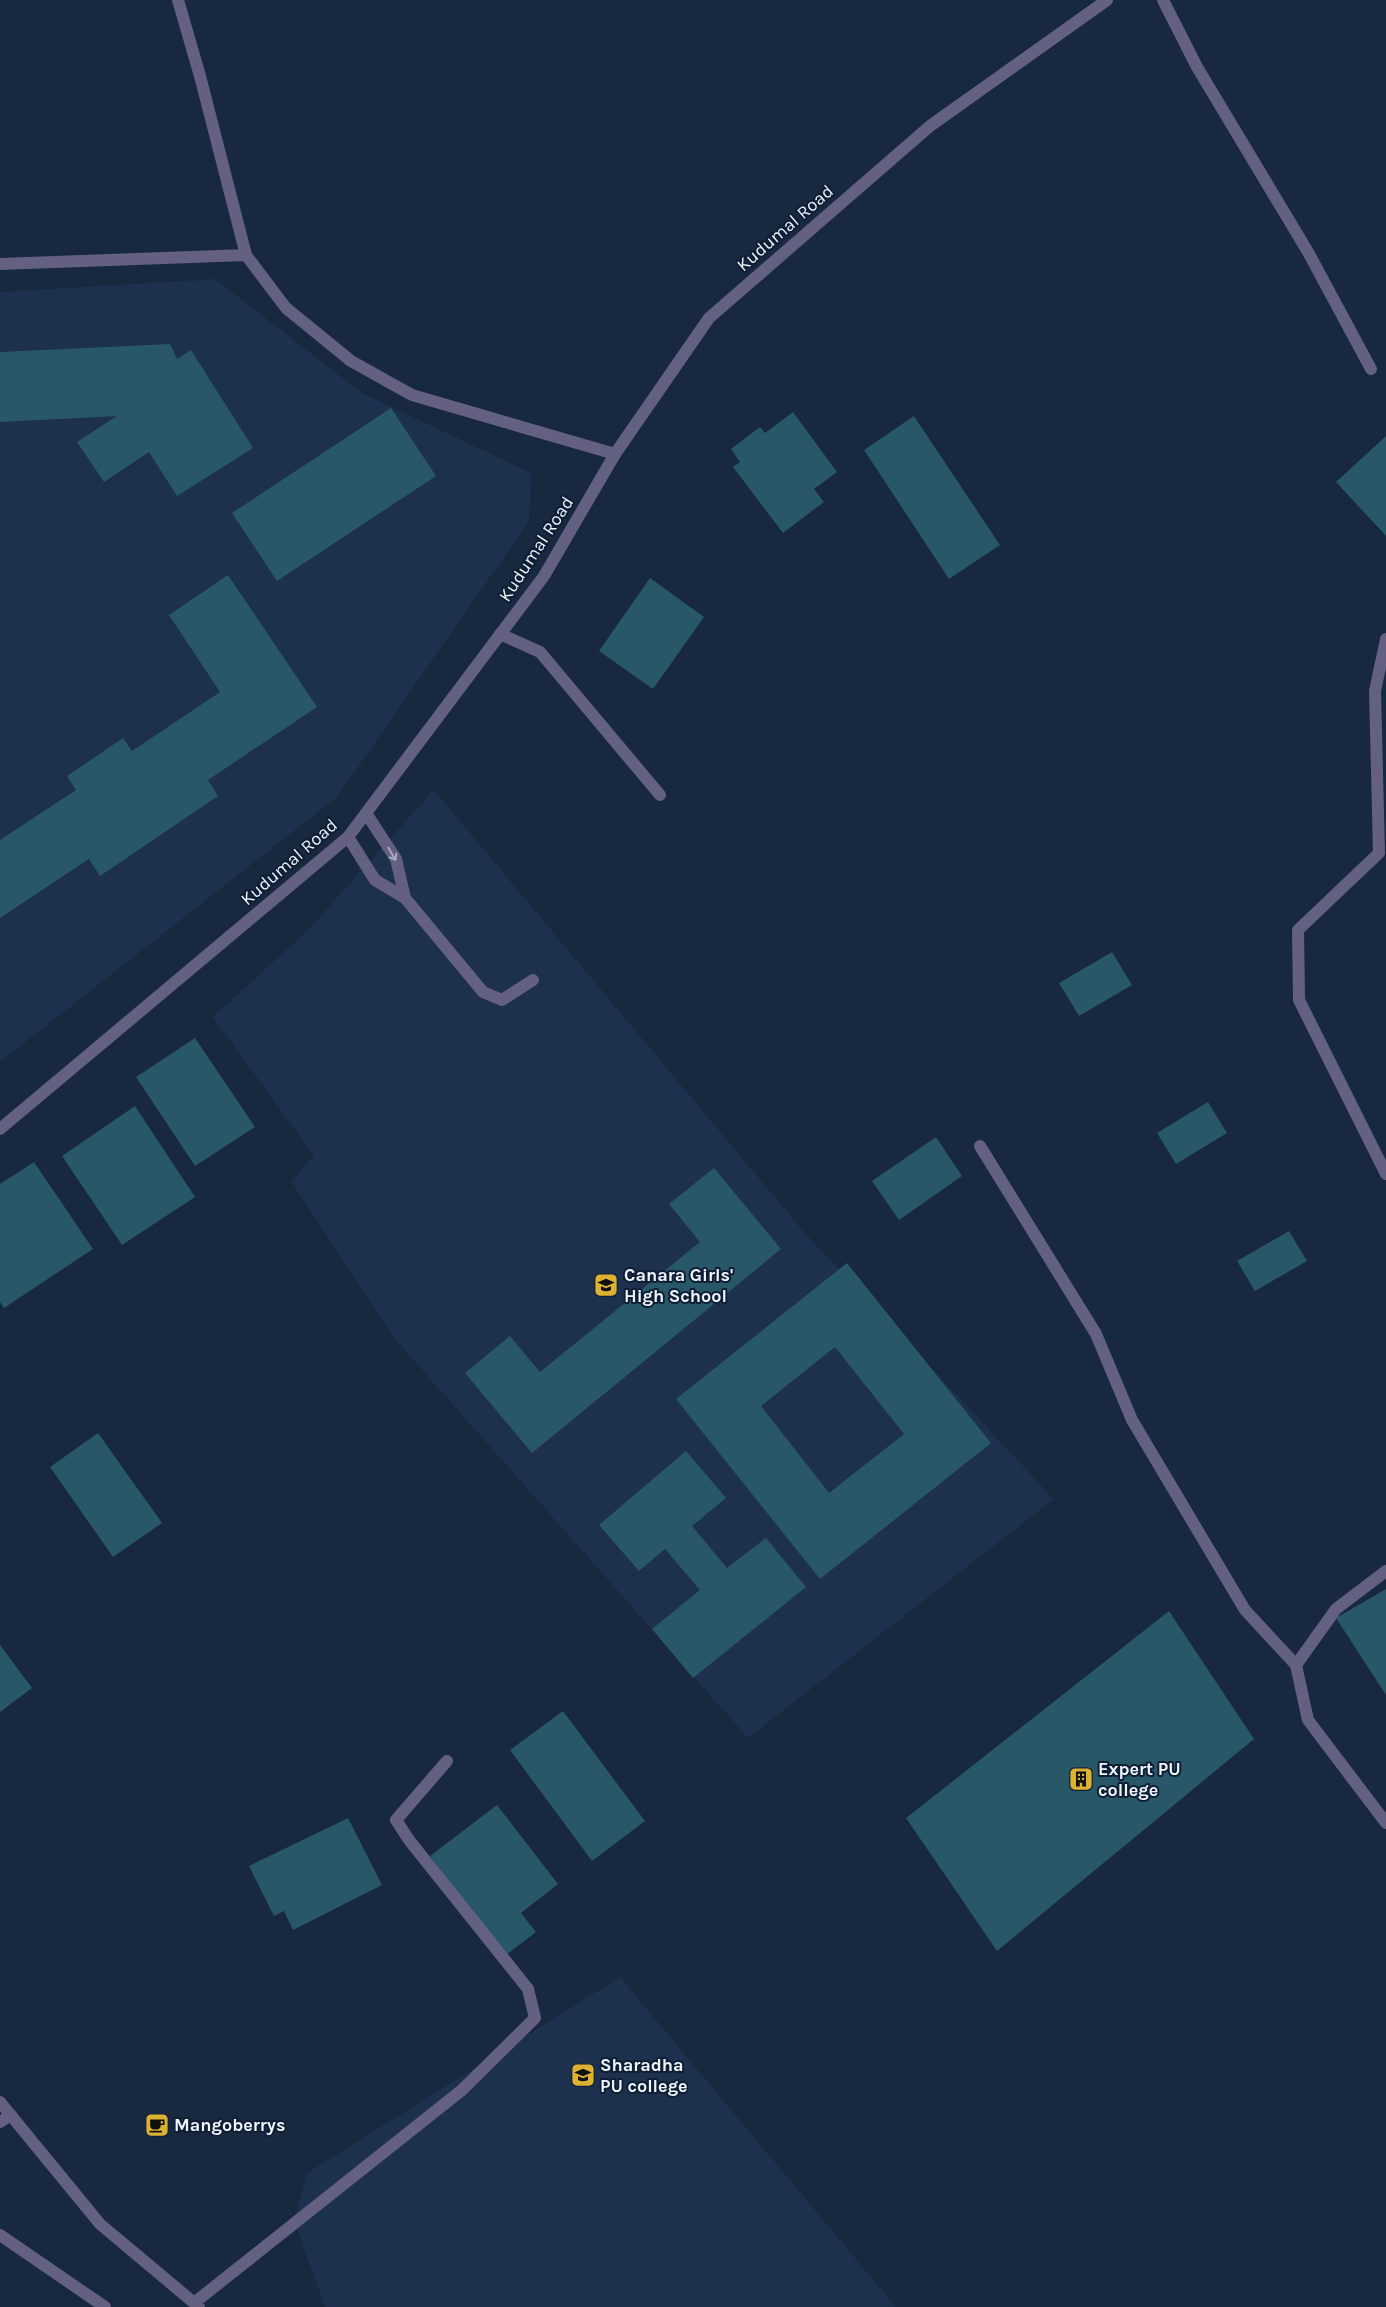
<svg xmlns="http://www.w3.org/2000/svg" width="1386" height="2307" font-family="Karla,sans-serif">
	<rect width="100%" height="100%" fill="#17283f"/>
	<path fill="#1d314e" d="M215 279 362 393 531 473 529 521 337 797 0 1062V292Z
		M434 790 804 1232 1054 1499 748 1738 394 1338 291 1181 314 1156 213 1017 308 930Z
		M620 1977 896 2307H325L294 2221 307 2173Z"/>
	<path fill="#285767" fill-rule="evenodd" d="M170 344 177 359 191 350 253 448 177 496 149 452 104 482 77 442 117 416 0 422V352Z
		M391 408 436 476 277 581 232 513Z
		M793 412 837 472 814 489 824 502 783 533 733 467 740 462 731 449 760 427 765 433Z
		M914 416 1000 545 949 579 864 450Z
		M1386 436V536L1336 482Z
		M228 575 317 707 208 780 218 796 100 876 89 859 0 918V840L76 790 67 776 123 738 132 751 220 692 169 615Z
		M650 578 704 617 653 689 599 651Z
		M1112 952 1132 985 1079 1016 1059 983Z
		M195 1038 255 1127 195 1166 136 1077Z
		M1208 1102 1227 1133 1176 1164 1157 1133Z
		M135 1106 195 1197 122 1245 62 1156Z
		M936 1137 962 1176 899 1220 872 1181Z
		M34 1162 93 1249 4 1308 0 1302V1184Z
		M714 1168 781 1249 532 1453 465 1373 510 1336 540 1372 700 1242 669 1204Z
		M1289 1231 1307 1261 1255 1291 1237 1261Z
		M847 1263 991 1443 820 1579 676 1399ZM835 1347 904 1434 829 1493 761 1406Z
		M98 1433 162 1523 113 1557 50 1467Z
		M686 1451 726 1498 692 1526 727 1568 766 1538 806 1587 693 1678 652 1629 700 1590 665 1549 639 1571 599 1525Z
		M1386 1589V1695L1336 1618Z
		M1169 1611 1254 1739 997 1951 906 1818Z
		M0 1645 32 1688 0 1712Z
		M563 1711 645 1821 592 1861 510 1750Z
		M497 1805 558 1884 521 1913 536 1932 506 1955 430 1856Z
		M348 1818 382 1885 293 1930 284 1911 274 1916 249 1866Z"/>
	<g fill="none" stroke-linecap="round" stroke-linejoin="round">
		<path stroke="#646081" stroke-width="12" d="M500 634 540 652 660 795
			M348 837 375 880 405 898 396 859 366 813
			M405 898 483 992 502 1000 533 980
			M980 1146 1096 1334 1132 1420 1245 1610 1296 1665
			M0 2122 11 2115
			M0 2235 105 2307"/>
		<path stroke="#646081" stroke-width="12" d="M178 0 200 76 246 255
			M1163 0 1197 67 1308 252 1371 369
			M0 264 246 255 286 308 351 361 412 395 615 454
			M1386 639 1375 691 1379 853 1298 930 1299 1000 1386 1174
			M1386 1571 1336 1609 1296 1665 1308 1720 1386 1823
			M0 2102 100 2224 199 2307
			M194 2303 462 2090 535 2018 528 1989 409 1840 396 1820 447 1761"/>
		<path stroke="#646081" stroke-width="12" d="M0 1129 348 837 544 576 615 454 709 318 930 126 1107 0"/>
	</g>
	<defs><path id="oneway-shaft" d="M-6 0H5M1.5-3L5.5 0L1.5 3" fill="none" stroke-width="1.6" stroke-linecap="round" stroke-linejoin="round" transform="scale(1.25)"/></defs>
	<use stroke="#a9aac0" href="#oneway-shaft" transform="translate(392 854) rotate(60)"/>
	<defs>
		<g id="school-square" transform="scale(1.25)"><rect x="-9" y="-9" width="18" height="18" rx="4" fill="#ddb233" stroke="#0e1e34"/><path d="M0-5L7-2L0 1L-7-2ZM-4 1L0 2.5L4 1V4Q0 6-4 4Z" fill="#111"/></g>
		<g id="building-square" transform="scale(1.25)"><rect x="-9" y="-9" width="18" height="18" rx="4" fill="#ddb233" stroke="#0e1e34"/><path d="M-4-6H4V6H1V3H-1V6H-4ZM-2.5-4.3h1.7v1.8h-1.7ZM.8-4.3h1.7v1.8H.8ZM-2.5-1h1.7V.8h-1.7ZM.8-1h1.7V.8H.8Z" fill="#111"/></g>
		<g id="university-square" transform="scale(1.25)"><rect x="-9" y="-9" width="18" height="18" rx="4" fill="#ddb233" stroke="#0e1e34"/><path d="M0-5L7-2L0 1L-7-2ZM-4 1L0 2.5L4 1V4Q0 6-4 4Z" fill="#111"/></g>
		<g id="cafe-square" transform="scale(1.25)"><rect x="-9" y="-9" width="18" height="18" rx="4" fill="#ddb233" stroke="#0e1e34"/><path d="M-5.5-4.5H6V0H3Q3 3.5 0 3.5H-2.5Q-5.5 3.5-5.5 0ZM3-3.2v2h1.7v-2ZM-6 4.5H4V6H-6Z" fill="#111"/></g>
	</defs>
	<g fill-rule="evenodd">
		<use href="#school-square" x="606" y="1285"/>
		<use href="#building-square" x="1081" y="1779"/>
		<use href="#university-square" x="583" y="2075"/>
		<use href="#cafe-square" x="157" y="2125"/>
	</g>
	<g text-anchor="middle" stroke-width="4" stroke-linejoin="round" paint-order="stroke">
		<g font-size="18" fill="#eef5fe" stroke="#0e1e34">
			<text transform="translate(785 228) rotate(-41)" y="6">Kudumal Road</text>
			<text transform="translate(536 549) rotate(-57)" y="6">Kudumal Road</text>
			<text transform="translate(289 862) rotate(-41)" y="6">Kudumal Road</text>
		</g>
		<g font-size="18" font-weight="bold" fill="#eef5fe" stroke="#0e1e34" text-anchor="start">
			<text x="624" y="1281">Canara Girls'<tspan x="624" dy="21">High School</tspan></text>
			<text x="1098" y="1775">Expert PU<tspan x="1098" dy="21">college</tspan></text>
			<text x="600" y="2071">Sharadha<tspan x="600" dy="21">PU college</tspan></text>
			<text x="174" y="2131">Mangoberrys</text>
		</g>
	</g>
</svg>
